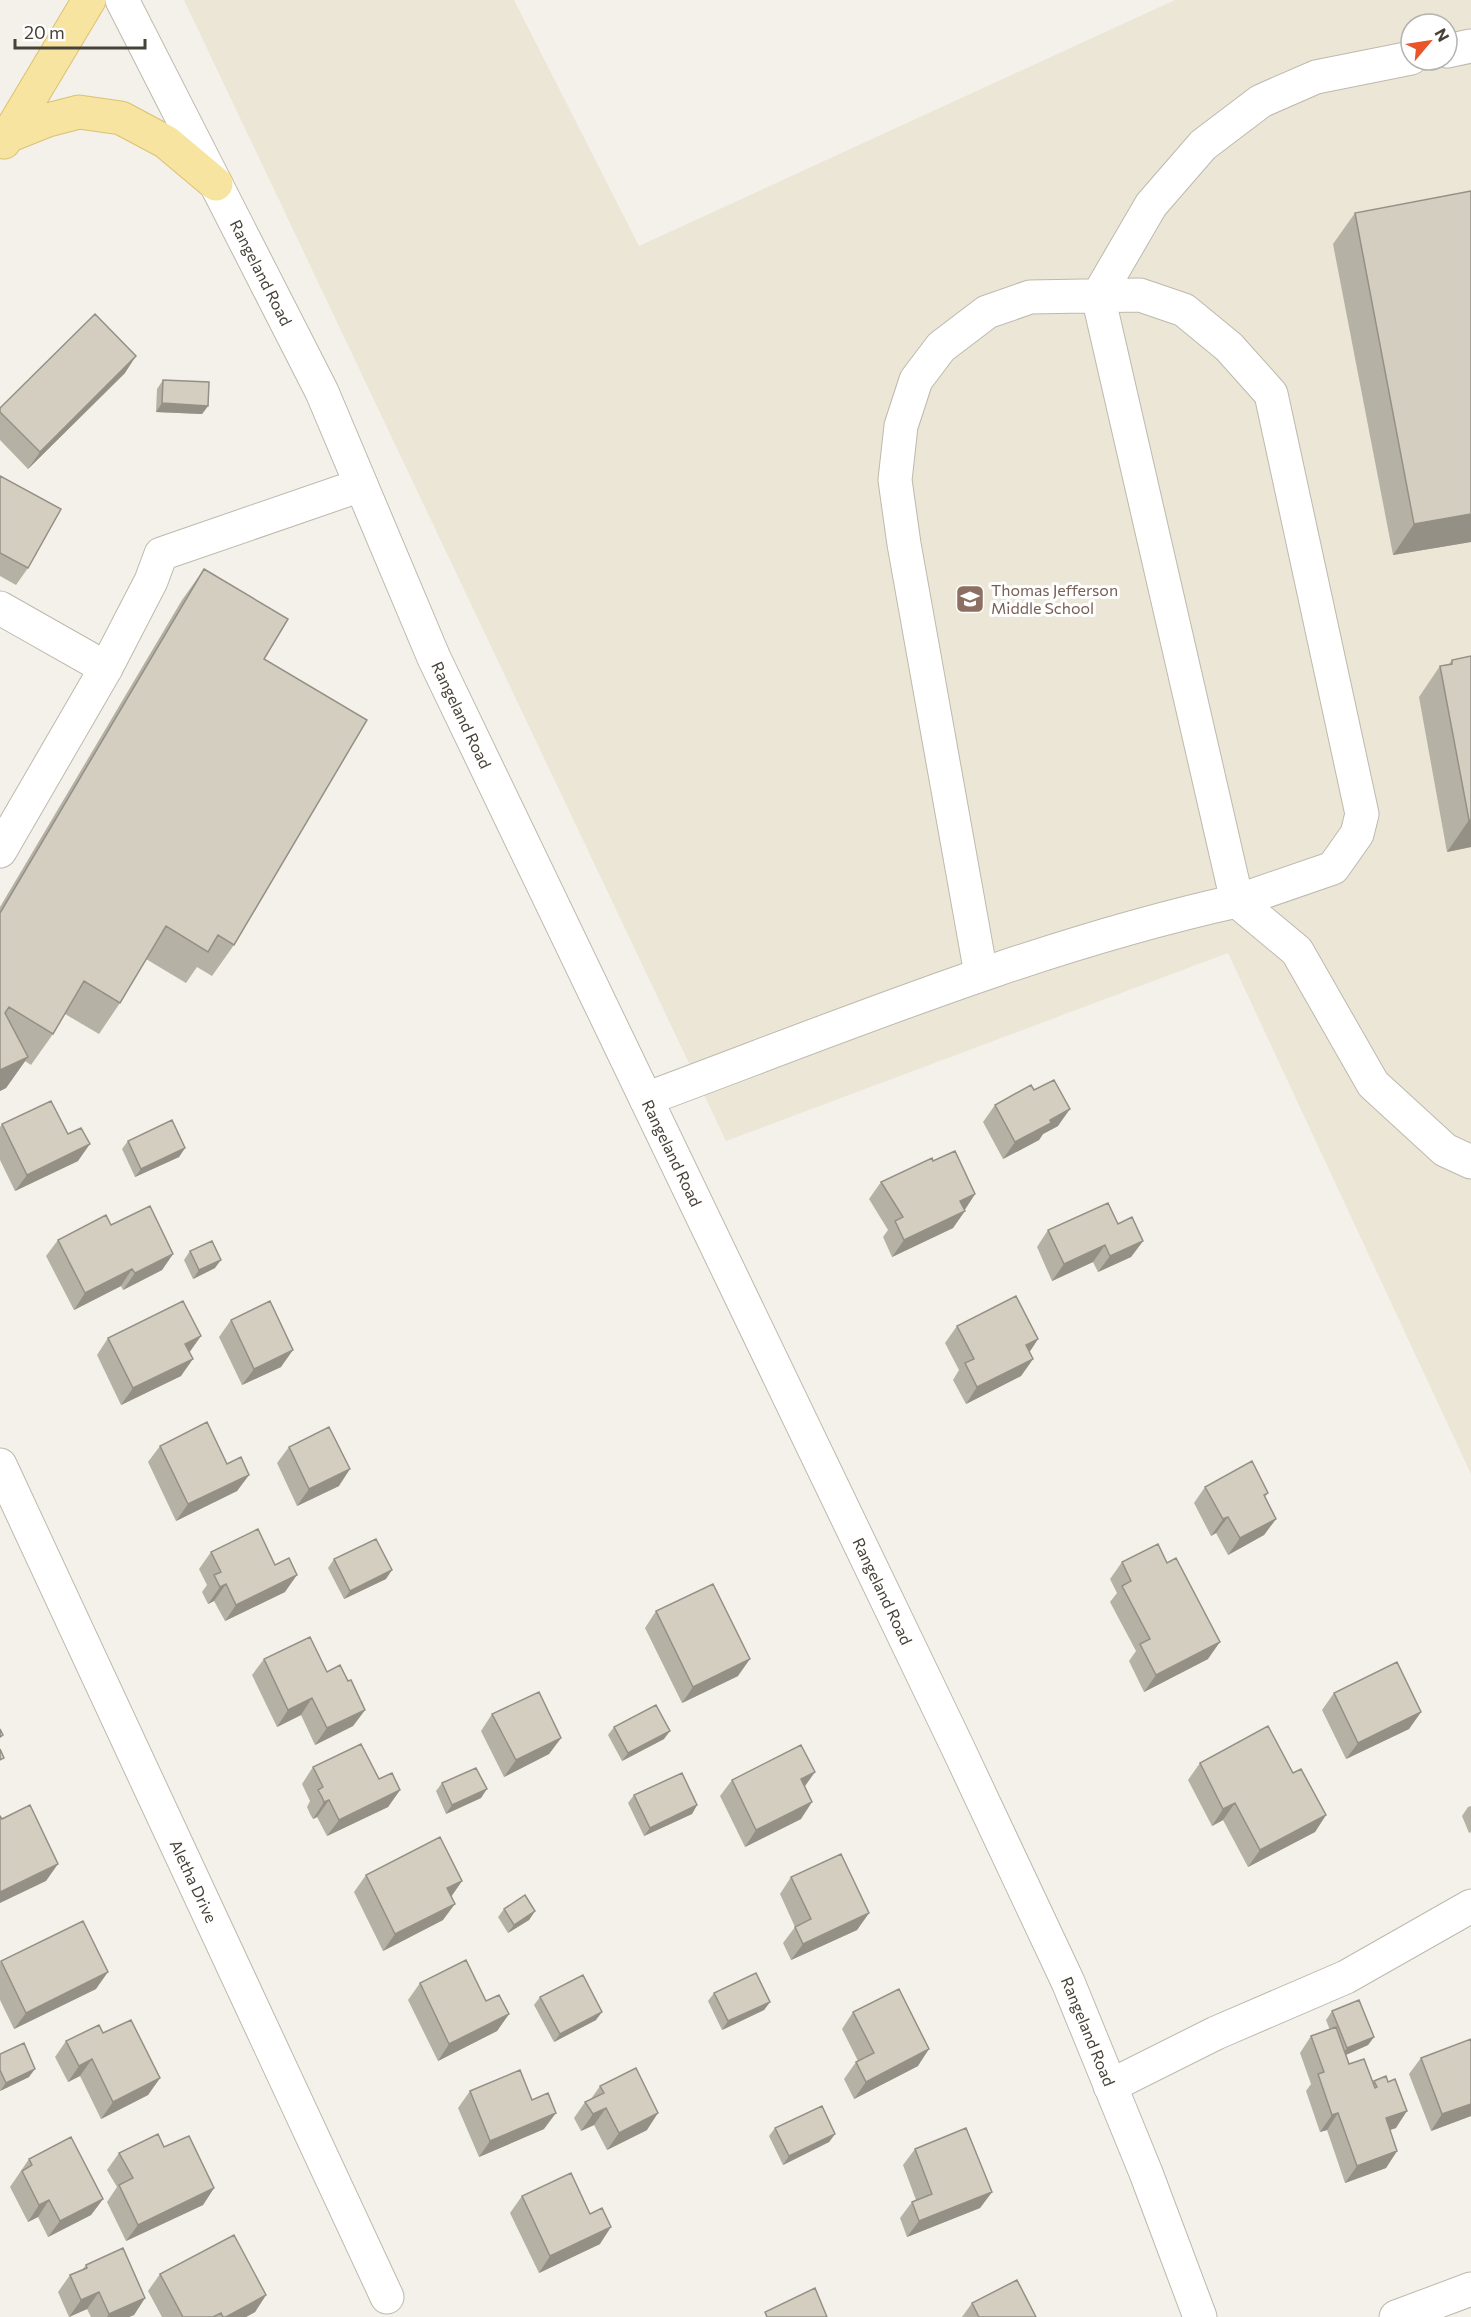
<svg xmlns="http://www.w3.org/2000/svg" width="1471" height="2317" font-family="Commissioner,sans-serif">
	<rect width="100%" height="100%" fill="#f3f1ea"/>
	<path fill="#ebe6d5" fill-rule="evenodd" d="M184 0H514L639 246 1175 0H1471V1474L1228 953 726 1141ZM1411 24H1447V60H1411Z"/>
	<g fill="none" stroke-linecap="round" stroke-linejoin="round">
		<g stroke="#beb9ad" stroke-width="35">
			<g id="minor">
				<path id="s1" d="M122 0 322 392 434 658 957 1746 1068 1982 1146 2173 1200 2317"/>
				<path d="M1447 51 1471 46"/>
				<path d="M0 608 106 668 151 581 161 554 361 485"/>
				<path d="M0 851 106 668"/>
				<path d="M981 974 904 544 895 480 901 426 916 380 941 347 987 312 1030 297 1140 295 1184 310 1229 347 1271 394 1362 814 1357 834 1333 868 1237 901 1098 296 1151 205 1203 145 1261 101 1316 77 1411 58"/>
				<path d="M646 1099C840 1027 1034 946 1237 901L1297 951 1373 1084 1445 1150 1471 1162"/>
				<path id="s2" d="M0 1465 387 2297"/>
				<path d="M1110 2086 1216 2033 1346 1977 1471 1906"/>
				<path d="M1396 2317 1471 2289"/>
			</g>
		</g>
		<g stroke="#dbc270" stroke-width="35">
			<path id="major" d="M8 136 48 120 79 112 121 118 166 142 216 184
				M4 142 89 0"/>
		</g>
		<use href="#minor" stroke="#fff" stroke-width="33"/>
		<use href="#major" stroke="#f6e4a0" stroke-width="33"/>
	</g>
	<path fill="#b6b1a5" d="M1355 213 1471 542 1393 555 1333 244Z
		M125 373 28 469 0 440V408Z
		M163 380 208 406 202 414 156 412 157 389Z
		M0 476 28 568 16 585 0 576Z
		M204 569 264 659 234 945 212 976 197 967 186 983 146 959 120 1003 99 1034 65 1014 53 1034 31 1065 25 1061 6 1088 0 1091V907L182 600Z
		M1471 656V847L1447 852 1419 697 1440 666 1449 664 1452 660Z
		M995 1105 1058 1126 1043 1134 1039 1140 1003 1159 983 1122Z
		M2 1124 68 1134 78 1161 15 1191 0 1160V1127Z
		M128 1141 185 1148 179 1157 135 1177 122 1149Z
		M933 1161 975 1194 953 1228 892 1257 883 1237 888 1230 869 1199 881 1182Z
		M1118 1224 1143 1241 1131 1257 1098 1272 1093 1262 1052 1281 1037 1247 1048 1230Z
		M111 1225 173 1254 162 1270 123 1290 121 1286 74 1310 46 1256 58 1240Z
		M190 1251 215 1268 193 1279 184 1260Z
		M231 1320 281 1367 242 1385 219 1337Z
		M957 1326 1038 1339 1029 1352 1033 1359 1021 1376 966 1404 953 1380 959 1370 945 1343Z
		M108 1338 190 1353 181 1376 121 1405 97 1355Z
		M160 1446 227 1464 249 1475 237 1491 176 1521 148 1462Z
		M289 1447 339 1486 297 1506 277 1463Z
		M1205 1487 1268 1493 1265 1497 1276 1519 1264 1535 1228 1555 1216 1533 1211 1536 1194 1503Z
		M211 1552 285 1592 225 1621 214 1601 208 1604 202 1592 207 1585 199 1569Z
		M334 1559 386 1579 344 1599 328 1568Z
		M1122 1562 1208 1659 1144 1692 1129 1661 1136 1651 1110 1602 1117 1593 1110 1579Z
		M656 1611 738 1676 682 1703 645 1628Z
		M264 1659 327 1672 348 1681 365 1710 353 1726 315 1745 301 1715 277 1727 252 1675Z
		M1334 1693 1421 1712 1409 1729 1346 1759 1322 1710Z
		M492 1714 561 1738 549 1754 504 1777 481 1731Z
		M614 1727 664 1739 622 1761 608 1735Z
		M1200 1763 1293 1773 1326 1815 1315 1832 1248 1867 1223 1820 1212 1826 1188 1780Z
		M313 1767 379 1779 400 1790 388 1807 327 1836 317 1817 313 1819 310 1814 307 1807 310 1801 302 1784Z
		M732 1780 805 1787 801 1819 745 1847 720 1796Z
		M442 1783 481 1798 446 1814 436 1791Z
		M634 1795 697 1805 692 1814 644 1836 628 1803Z
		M1471 1806V1832L1469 1833 1462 1816 1468 1807Z
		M366 1875 462 1881 451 1896 443 1920 383 1951 354 1892Z
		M791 1877 869 1913 857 1930 791 1960 783 1943 795 1927 780 1894Z
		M504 1909 535 1911 529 1920 508 1933 498 1917Z
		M1 1961 96 1989 14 2029 0 2000V1963Z
		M420 1983 486 2001 509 2014 497 2031 438 2061 408 2000Z
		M714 1993 770 2002 764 2010 722 2030 708 2001Z
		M540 1997 596 2020 554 2042 534 2005Z
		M1332 2011 1374 2037 1368 2045 1346 2055 1349 2064 1373 2083 1374 2081 1396 2128 1390 2130 1397 2151 1386 2168 1345 2183 1327 2130 1320 2132 1306 2091 1311 2084 1300 2053 1311 2036 1330 2030 1326 2020Z
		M853 2012 918 2066 854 2099 844 2079 856 2062 858 2061 842 2029Z
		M103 2033 160 2078 148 2095 101 2119 80 2076 68 2082 55 2057 66 2041Z
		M1471 2039V2116L1431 2131 1409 2074 1421 2058Z
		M0 2054 29 2077 0 2091Z
		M600 2086 647 2130 607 2150 594 2125 581 2131 574 2118 585 2102 591 2099Z
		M470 2091 532 2100 544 2129 479 2157 458 2108Z
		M775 2128 835 2134 829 2142 783 2165 769 2136Z
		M164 2147 214 2188 203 2205 126 2241 107 2202 117 2187 107 2170 119 2153Z
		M915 2149 992 2192 980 2208 907 2237 900 2218 912 2202 916 2200 903 2165Z
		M29 2159 103 2199 91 2215 48 2237 38 2217 28 2222 10 2187Z
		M522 2196 600 2244 539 2273 510 2213Z
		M86 2265 145 2298 134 2315 129 2317H91L87 2309 69 2317 58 2292 70 2275 82 2270Z
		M160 2274 266 2295 255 2312 246 2317H162L148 2291Z
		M972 2303 1036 2317H962Z"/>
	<path fill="#949086" d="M136 356 125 373 28 469 40 452Z
		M162 403 208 406 202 414 156 412Z
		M1471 514V542L1393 555 1414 524Z
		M1469 820H1471V847L1447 852Z
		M28 1057 6 1088 0 1091V1070Z
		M1070 1109 1058 1126 1043 1134 1039 1140 1003 1159 1015 1142 1050 1120Z
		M90 1144 78 1161 15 1191 27 1175Z
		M185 1148 179 1157 135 1177 141 1169Z
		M975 1194 964 1211 960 1201Z
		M965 1211 953 1228 892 1257 904 1240Z
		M1143 1241 1131 1257 1098 1272 1110 1256Z
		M1105 1245 1093 1262 1052 1281 1064 1264Z
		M173 1254 162 1270 123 1290 135 1273Z
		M221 1260 215 1268 193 1279 199 1270Z
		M132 1269 121 1286 74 1310 85 1293Z
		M201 1336 189 1353 185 1344Z
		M1038 1339 1027 1356 1026 1345Z
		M293 1350 281 1367 242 1385 254 1369Z
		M193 1359 181 1376 121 1405 133 1388Z
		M1033 1359 1021 1376 966 1404 977 1387Z
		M350 1469 339 1486 297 1506 309 1489Z
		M249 1475 237 1491 176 1521 188 1504Z
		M1228 1517 1216 1533 1211 1536 1223 1519Z
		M1276 1519 1264 1535 1228 1555 1240 1538Z
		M392 1570 386 1579 344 1599 350 1591Z
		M297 1575 285 1592 225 1621 236 1605Z
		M226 1584 214 1601 208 1604 220 1587Z
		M1220 1642 1208 1659 1144 1692 1156 1675Z
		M750 1659 738 1676 682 1703 693 1687Z
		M312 1698 301 1715 277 1727 288 1710Z
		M365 1710 353 1726 315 1745 327 1728Z
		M1421 1712 1409 1729 1346 1759 1358 1743Z
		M670 1731 664 1739 622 1761 628 1753Z
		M561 1738 549 1754 504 1777 516 1760Z
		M815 1772 803 1789 801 1779Z
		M487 1789 481 1798 446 1814 452 1805Z
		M400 1790 388 1807 327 1836 339 1820Z
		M329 1800 317 1817 313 1819 324 1802Z
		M812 1802 801 1819 745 1847 756 1830Z
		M1235 1803 1223 1820 1212 1826 1223 1809Z
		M697 1805 692 1814 644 1836 650 1828Z
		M1326 1815 1315 1832 1248 1867 1260 1850Z
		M58 1864 46 1881 0 1903V1892Z
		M462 1881 451 1897 447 1888Z
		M455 1904 443 1920 383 1951 395 1934Z
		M535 1911 529 1920 508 1933 514 1925Z
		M869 1913 857 1930 791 1960 803 1944Z
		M108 1972 96 1989 14 2029 26 2013Z
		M770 2002 764 2010 722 2030 728 2021Z
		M602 2012 596 2020 554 2042 560 2034Z
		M509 2014 497 2031 438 2061 449 2044Z
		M1374 2037 1368 2045 1341 2057 1347 2048Z
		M929 2049 918 2066 854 2099 866 2082Z
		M92 2059 80 2076 68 2082 79 2066Z
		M35 2069 29 2077 0 2091 6 2083Z
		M160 2078 148 2095 101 2119 113 2102Z
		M1471 2104V2116L1431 2131 1442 2114Z
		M606 2108 594 2125 581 2131 593 2114Z
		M1407 2111 1396 2128 1374 2135 1386 2118Z
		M556 2113 544 2129 479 2157 490 2141Z
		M658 2113 647 2130 607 2150 619 2133Z
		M1338 2113 1327 2130 1320 2132 1332 2115Z
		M835 2134 829 2142 783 2165 789 2156Z
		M1397 2151 1386 2168 1345 2183 1357 2166Z
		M214 2188 203 2205 126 2241 138 2225Z
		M992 2192 980 2208 907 2237 919 2221Z
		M103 2199 91 2215 48 2237 60 2221Z
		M49 2200 38 2217 28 2222 39 2205Z
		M611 2227 600 2244 539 2273 550 2256Z
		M99 2292 87 2309 69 2317 81 2300Z
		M266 2295 255 2312 246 2317H226Z
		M145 2298 134 2315 129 2317H107L109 2314Z"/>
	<path fill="#d4cec0" stroke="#949086" stroke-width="1.5" d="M1471 191V514L1414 524 1355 213Z
		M95 314 136 356 40 452 0 412V408Z
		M163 380 209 382 208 406 162 403Z
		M0 476 61 509 28 568 0 553Z
		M204 569 288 619 264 659 367 720 234 945 218 935 208 952 166 926 120 1003 84 981 53 1034 9 1007 5 1013 28 1057 0 1070V913Z
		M1471 656V820H1469L1440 666 1452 664V660Z
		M1054 1080 1070 1109 1050 1120 1051 1123 1015 1142 995 1105 1031 1085 1034 1090Z
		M51 1101 68 1134 81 1128 90 1144 27 1175 2 1124Z
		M172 1120 185 1148 141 1169 128 1141Z
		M955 1151 975 1194 960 1201 965 1211 904 1240 895 1221 903 1217 881 1182 932 1158 933 1161Z
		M1108 1203 1118 1224 1132 1217 1143 1241 1110 1256 1105 1245 1064 1264 1048 1230Z
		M150 1206 173 1254 135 1273 132 1269 85 1293 58 1240 106 1215 111 1225Z
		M212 1241 221 1260 199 1270 190 1251Z
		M1016 1296 1038 1339 1026 1345 1033 1359 977 1387 965 1363 974 1359 957 1326Z
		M183 1301 201 1336 185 1344 193 1359 133 1388 108 1338Z
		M270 1301 293 1350 254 1369 231 1320Z
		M207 1422 227 1464 241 1457 249 1475 188 1504 160 1446Z
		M329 1427 350 1469 309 1489 289 1447Z
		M1252 1461 1268 1493 1264 1495 1276 1519 1240 1538 1228 1517 1223 1519 1205 1487Z
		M258 1529 275 1565 289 1558 297 1575 236 1605 226 1584 220 1587 214 1575 221 1572 211 1552Z
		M376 1539 392 1570 350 1591 334 1559Z
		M1158 1544 1167 1563 1176 1558 1220 1642 1156 1675 1140 1644 1150 1639 1122 1586 1131 1581 1122 1562Z
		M713 1584 750 1659 693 1687 656 1611Z
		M310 1637 327 1672 340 1665 348 1681 351 1680 365 1710 327 1728 312 1698 288 1710 264 1659Z
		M1397 1662 1421 1712 1358 1743 1334 1693Z
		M539 1692 561 1738 516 1760 492 1714Z
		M656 1705 670 1731 628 1753 614 1727Z
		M1268 1726 1293 1773 1301 1769 1326 1815 1260 1850 1235 1803 1223 1809 1200 1763Z
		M0 1729 3 1735 0 1737Z
		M361 1744 379 1779 392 1773 400 1790 339 1820 329 1800 324 1802 322 1797 318 1790 323 1787 313 1767Z
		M801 1745 815 1772 801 1779 812 1802 756 1830 732 1780Z
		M0 1749 4 1758 0 1760Z
		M476 1768 487 1789 452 1805 442 1783Z
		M682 1773 697 1805 650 1828 634 1795Z
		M30 1805 58 1864 0 1892V1816L2 1819Z
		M440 1837 462 1881 447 1888 455 1904 395 1934 366 1875Z
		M841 1854 869 1913 803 1944 795 1927 811 1919 791 1877Z
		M525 1895 535 1911 514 1925 504 1909Z
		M83 1921 108 1972 26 2013 1 1961Z
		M466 1960 486 2001 499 1995 509 2014 449 2044 420 1983Z
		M756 1973 770 2002 728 2021 714 1993Z
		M583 1975 602 2012 560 2034 540 1997Z
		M899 1989 929 2049 866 2082 856 2062 874 2053 853 2012Z
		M1359 2000 1374 2037 1347 2048 1332 2011Z
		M131 2020 160 2078 113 2102 92 2059 79 2066 66 2041 99 2025 103 2033Z
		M1336 2027 1349 2064 1364 2059 1375 2088 1377 2087 1374 2081 1386 2076 1388 2082 1395 2079 1407 2111 1386 2118 1397 2151 1357 2166 1338 2113 1332 2115 1318 2074 1324 2072 1311 2036Z
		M1471 2039V2104L1442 2114 1421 2058Z
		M24 2043 35 2069 6 2083 0 2070V2054Z
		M636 2068 658 2113 619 2133 606 2108 593 2114 585 2102 604 2093 600 2086Z
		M520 2070 532 2100 548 2093 556 2113 490 2141 470 2091Z
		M822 2106 835 2134 789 2156 775 2128Z
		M966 2128 992 2192 919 2221 912 2202 932 2194 915 2149Z
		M158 2134 164 2147 189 2136 214 2188 138 2225 119 2185 133 2178 119 2153Z
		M71 2137 103 2199 60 2221 49 2200 39 2205 22 2171 32 2165 29 2159Z
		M571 2173 590 2214 602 2208 611 2227 550 2256 522 2196Z
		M234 2235 266 2295 226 2317H223L221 2313 213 2317H183L160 2274Z
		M123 2248 145 2298 109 2314 99 2292 81 2300 70 2275 87 2268 86 2265Z
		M1017 2280 1036 2317H979L972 2303Z
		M815 2288 827 2317H767L765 2312Z"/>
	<defs>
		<g id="school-square" transform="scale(1.5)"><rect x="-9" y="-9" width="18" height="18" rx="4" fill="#8d6e63" stroke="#fff"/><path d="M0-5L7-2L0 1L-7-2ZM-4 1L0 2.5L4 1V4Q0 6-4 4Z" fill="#fff"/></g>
	</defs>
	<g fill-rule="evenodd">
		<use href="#school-square" x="970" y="599"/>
	</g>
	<g text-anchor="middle" stroke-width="6" stroke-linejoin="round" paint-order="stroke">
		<g font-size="16" fill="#474238" stroke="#fff">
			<text dy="6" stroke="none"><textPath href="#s1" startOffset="306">Rangeland Road</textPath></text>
			<text dy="6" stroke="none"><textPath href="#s1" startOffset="792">Rangeland Road</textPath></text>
			<text dy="6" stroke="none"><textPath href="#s1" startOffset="1278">Rangeland Road</textPath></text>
			<text dy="6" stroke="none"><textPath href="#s1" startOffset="1764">Rangeland Road</textPath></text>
			<text dy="6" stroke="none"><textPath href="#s2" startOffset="459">Aletha Drive</textPath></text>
			<text dy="6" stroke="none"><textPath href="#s1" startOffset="2250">Rangeland Road</textPath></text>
		</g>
		<g font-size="16" fill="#785e54" stroke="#fff" text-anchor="start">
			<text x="991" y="596">Thomas Jefferson<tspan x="991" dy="18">Middle School</tspan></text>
		</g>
	</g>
	<g transform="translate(1429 42) rotate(61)"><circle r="28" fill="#ffffff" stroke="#b5b3af" stroke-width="1.5"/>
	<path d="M0-4.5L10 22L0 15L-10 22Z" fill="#e9542b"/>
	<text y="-9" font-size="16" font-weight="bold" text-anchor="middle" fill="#474238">N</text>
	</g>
	<path d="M15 39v9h130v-9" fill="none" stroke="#474238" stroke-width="3"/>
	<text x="24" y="39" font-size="18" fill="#474238" stroke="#ffffff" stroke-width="4.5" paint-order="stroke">20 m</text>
</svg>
